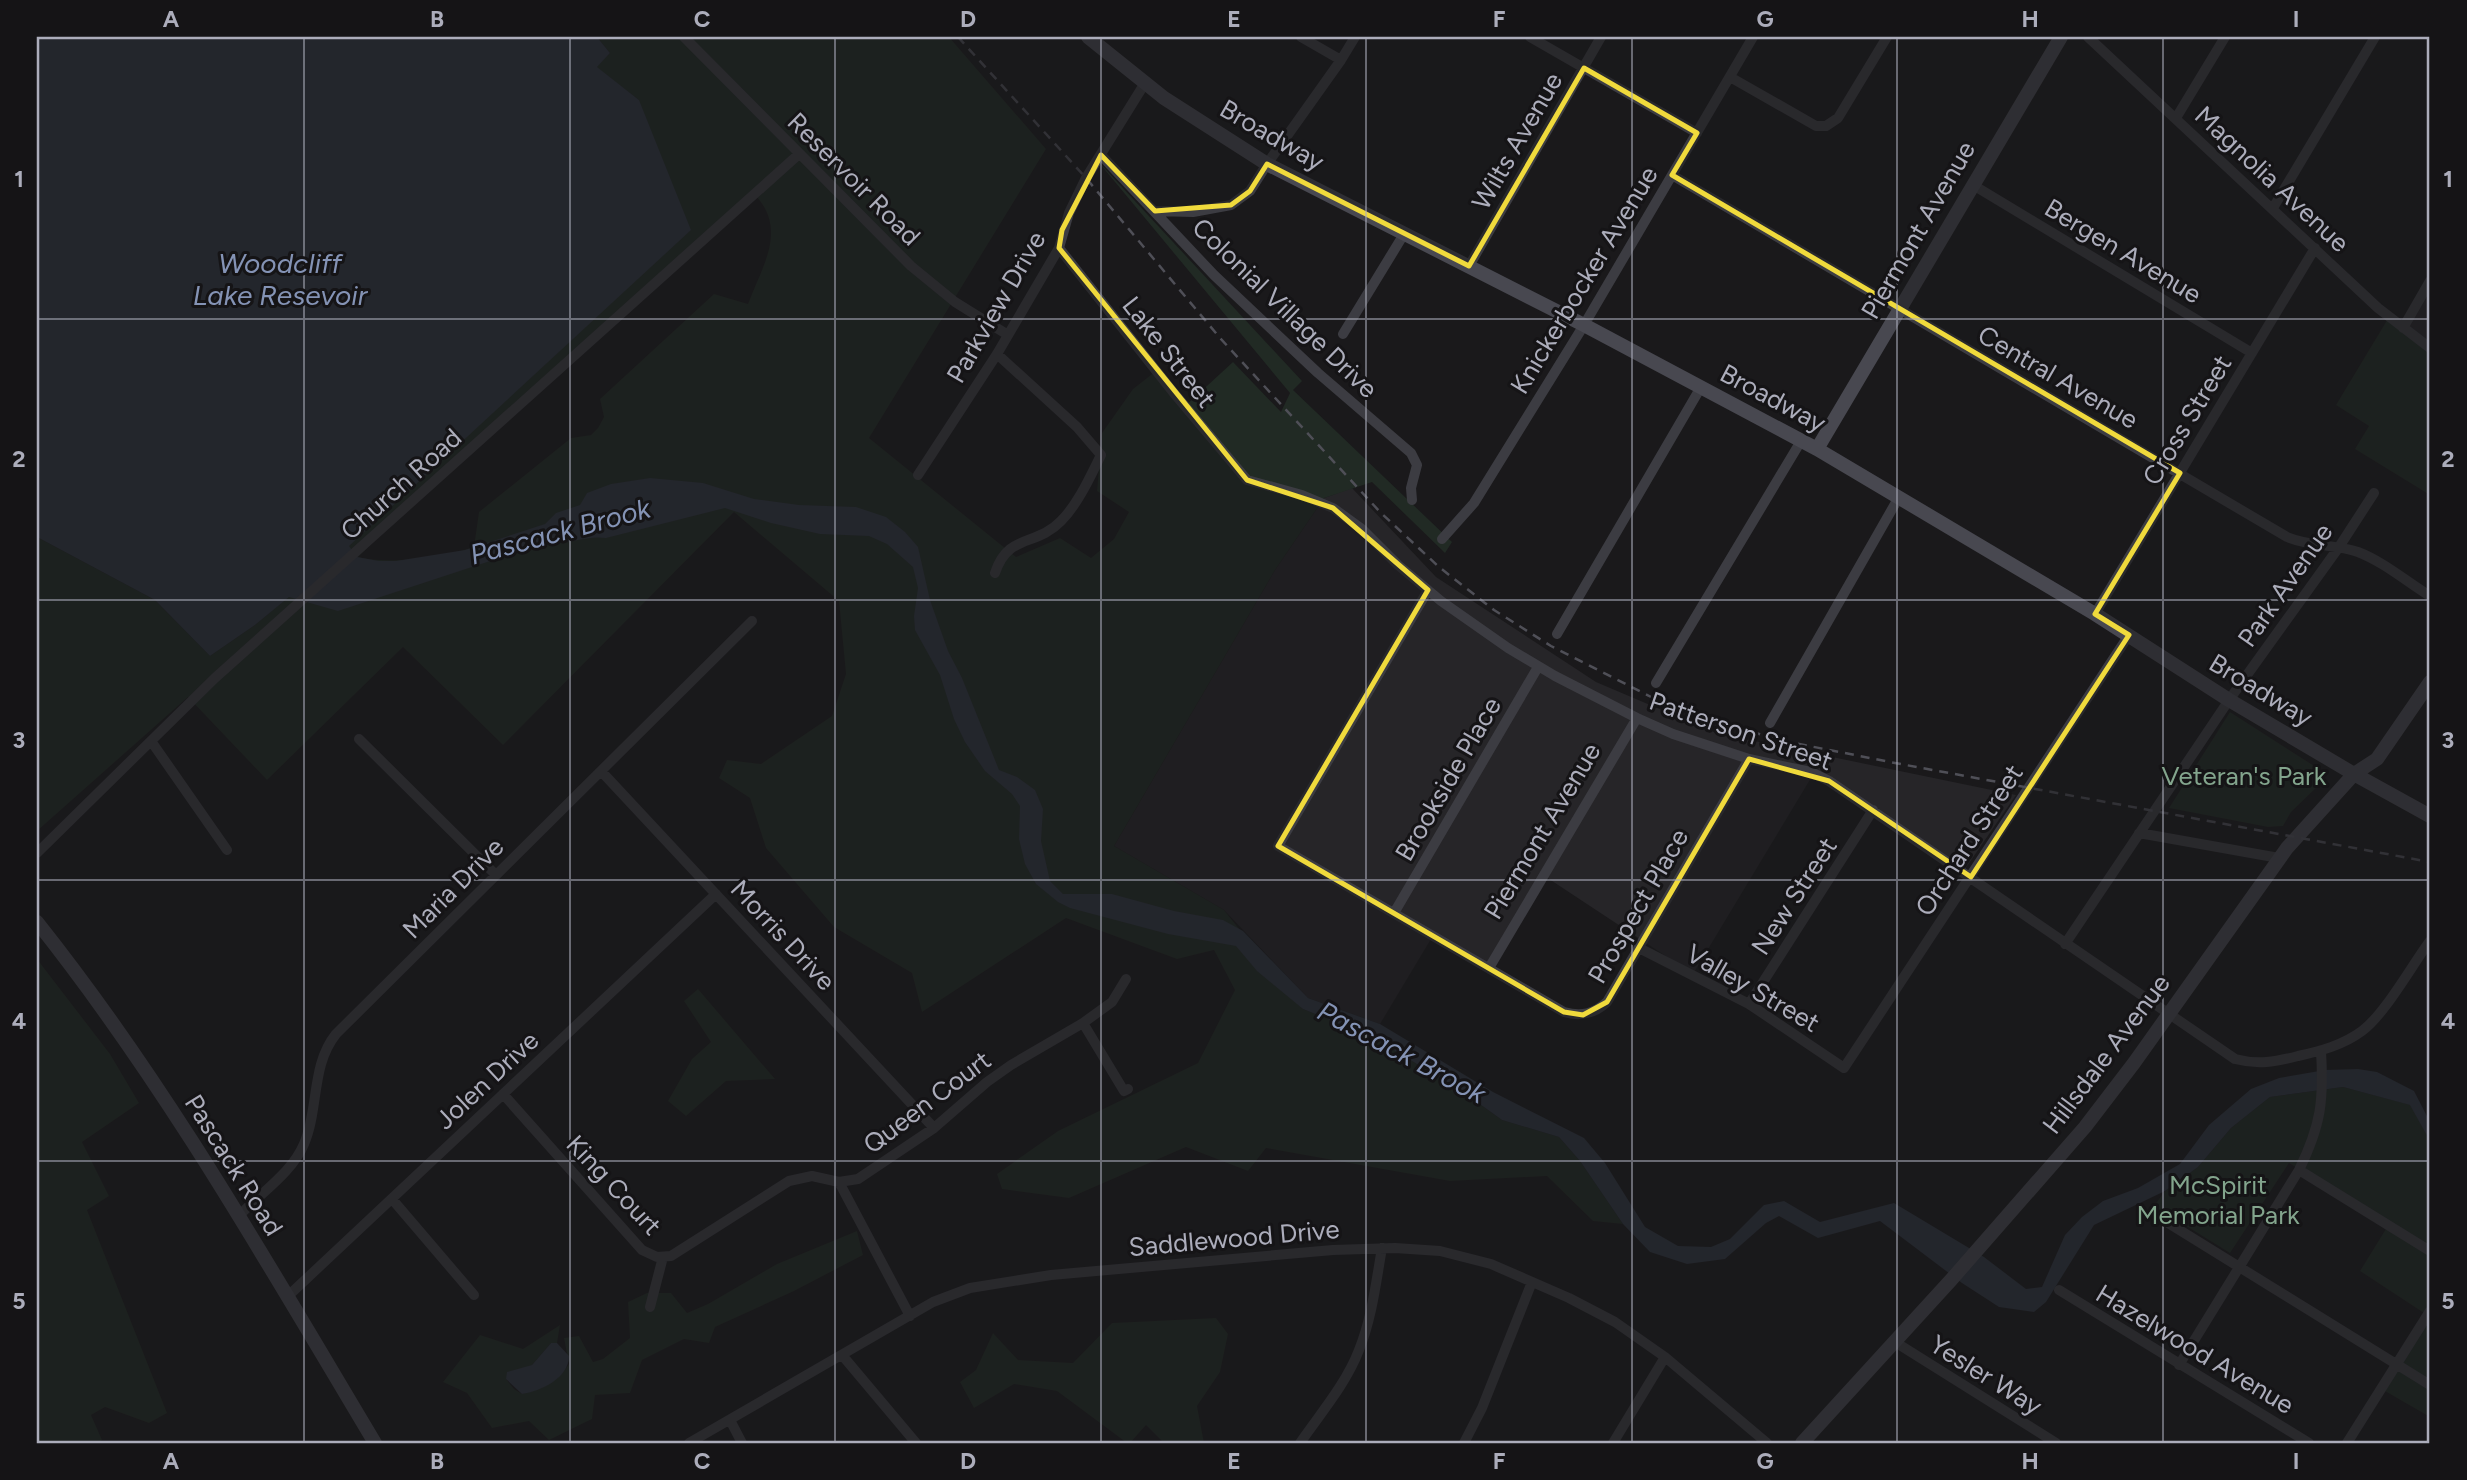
<svg xmlns="http://www.w3.org/2000/svg" width="2467" height="1480" font-family="Figtree,sans-serif">
	<rect width="100%" height="100%" fill="#1a191b"/>
	<path fill="#262528" d="M2430 281V348L2403 328Z
		M1352 488 1436 577 1596 682 1716 733 2016 795 1965 869 1814 773 1693 974 1546 877 1488 970 1431 939 1380 1024 1308 998 1224 910 1114 846 1275 570 1324 498Z"/>
	<path fill="#212a24" fill-rule="evenodd" d="M597 37H949L1046 149 869 438 1016 557 1060 538 1091 558 1114 539 1129 512 1097 491 1102 433 1133 389 1156 371 1183 408 1233 362 1281 412 1290 393 1096 159 1302 381 1293 390 1452 542 1445 553 1372 482 1324 498 1275 570 1114 846 1224 910 1303 1009 1374 1038 1463 1092 1502 1120 1559 1137 1580 1161 1623 1224 1593 1221 1547 1176 1450 1181 1266 1148 1248 1171 1186 1147 1069 1198 1002 1189 997 1174 1058 1131 1198 1063 1235 990 1214 950 1177 959 1066 918 922 1012 912 973 834 927 766 848 750 798 719 778 727 760 761 764 832 716 846 674 839 601 734 512 503 745 403 647 267 780 188 697 37 831V537L155 600 210 656 255 625 334 559 639 100 596 67 610 53ZM755 195C788 230 762 266 748 304L714 294 600 399 604 417 598 428 591 435 571 438 479 512 474 547C444 557 388 565 358 557L430 486Z
		M2389 317 2430 348V495L2355 449 2369 426 2336 405Z
		M2230 712 2322 771 2320 784 2291 812 2283 826 2268 827 2169 808Z
		M37 959 110 1054 139 1103 82 1142 109 1196 87 1210 167 1413 149 1423 105 1407 91 1415 102 1440 96 1443H37Z
		M698 989 775 1079 726 1081 686 1116 668 1101 692 1059 711 1042 684 1001Z
		M2343 1087 2411 1105 2430 1141V1417L2378 1387 2424 1313 2360 1271 2389 1224 2289 1163 2230 1253 2154 1206 2165 1191 2198 1167 2231 1128 2270 1097Z
		M857 1231 863 1255 794 1291 715 1327 709 1343 684 1339 642 1360 630 1393 595 1395 592 1419 549 1440 529 1421 492 1428 467 1393 443 1382 480 1335 523 1349 560 1325 557 1343H551L532 1365 506 1379 514 1389 522 1394C541 1388 557 1382 569 1364L564 1338 579 1336 593 1362 603 1359 630 1338 628 1302 647 1293H671L687 1313 708 1304 777 1264Z
		M1216 1318 1228 1334 1220 1372 1197 1406 1204 1443H1164L1146 1425 1130 1443H1127L1057 1391 1014 1384 974 1408 960 1382 976 1370 993 1333 1018 1360 1073 1363 1112 1323Z"/>
	<path fill="#2f3540" d="M37 37H597L610 53 597 67 639 100 691 230 349 546 357 557 379 561H396L465 550 545 524 556 513 580 505 587 493 611 484 650 478 703 483 754 499 799 505 856 507 886 517 905 532 918 547 930 600 948 651 962 678 999 770 1017 777 1035 790 1043 809 1041 841 1050 881 1063 894H1112L1174 911 1223 920 1243 931 1308 998 1380 1024 1493 1092 1584 1138 1605 1163 1645 1227 1678 1246 1711 1247 1730 1239 1764 1205 1784 1201 1820 1222 1894 1203 1984 1257 2026 1289 2042 1287 2065 1235 2082 1217 2103 1201 2138 1188 2180 1164 2209 1125 2251 1089 2279 1078 2325 1070 2358 1069 2377 1072 2414 1091 2430 1122V1141L2410 1105 2343 1087 2270 1097 2231 1128 2198 1167 2165 1191 2094 1225 2046 1302 2034 1312 1999 1307 1962 1283 1880 1221 1818 1238 1779 1216 1766 1223 1725 1259 1687 1264 1650 1252 1623 1224 1580 1161 1559 1137 1502 1120 1463 1092 1374 1038 1303 1009 1257 971 1236 946 1168 934 1070 908 1058 902 1036 884 1025 864 1019 839 1020 806 1012 794 985 771 965 742 954 719 940 675 915 630 914 616 918 588 913 567 887 544 869 536 820 534 771 523 725 508 606 538C586 535 571 545 551 541L338 611 289 597 255 625 210 656 155 600 37 537Z
		M551 1343H557L569 1356C569 1378 541 1391 522 1394L506 1379 507 1372 532 1365Z"/>
	<g fill="none" stroke-linecap="round" stroke-linejoin="round">
		<path stroke="#3c3c42" stroke-width="10" d="M684 37 911 266 955 302 1008 335
			M1301 37 1341 60
			M1530 37 1697 133
			M2088 37 2378 308 2430 348
			M1730 77 1816 126H1826L1838 118 1887 37
			M2176 118 2225 37
			M1101 155 1214 275 1318 373 1411 453 1417 465 1411 488 1412 500
			M1672 175 2287 537C2311 547 2335 544 2358 552 2384 562 2407 582 2430 596
			M1973 185 2252 353
			M2273 208 2375 37
			M1155 211 1193 212 1231 205 1250 191 1267 164 1341 60 1355 37
			M1059 248 1173 392 1247 480 1302 495 1333 508 1362 529 1398 565 1441 601 1508 648 1555 676 1637 718 1673 734 1749 759 1811 772 1829 781 2235 1059C2258 1065 2275 1062 2298 1056 2321 1051 2343 1045 2362 1031 2385 1014 2412 965 2430 941
			M1469 266 1601 37
			M2403 328 2430 281
			M1343 334 1404 234
			M918 475 997 354 1059 248 1069 213 1086 178 1145 83
			M1442 539 1474 503 1584 325 1753 37
			M995 573C1008 533 1036 547 1061 521 1078 504 1090 477 1101 455L1077 427 997 354
			M1428 590 1278 846 1564 1012C1581 1017 1594 1014 1607 1002L1749 759
			M2095 614 2315 248
			M1557 634 1701 387
			M1656 683 1801 441
			M1770 723 1899 497
			M359 739 496 875
			M151 741 227 850
			M601 771 934 1128
			M2139 833 2279 858
			M37 853 215 678 799 154
			M1394 913 1538 667
			M2065 944 2229 700 2339 547 2374 493
			M1639 948 1749 1004 1844 1068 2129 635
			M1489 968 1637 718
			M1749 1004 1873 810
			M1083 1023 1124 1091 1128 1089
			M503 1094 642 1250 657 1257 671 1256 789 1181 812 1176 839 1182 858 1179 934 1128 987 1082 1011 1065 1083 1023 1112 1002 1126 979
			M2299 1170 2430 1251
			M839 1182 910 1316
			M392 1199 474 1295
			M2152 1213 2430 1385
			M238 1217C259 1194 292 1173 304 1144 319 1109 311 1065 336 1034L752 621
			M2059 1290 2309 1443
			M287 1297 716 894
			M650 1307 663 1257
			M1895 1342 2056 1443
			M842 1355 916 1443
			M2179 1365 2299 1170C2321 1125 2324 1101 2321 1051
			M730 1420 742 1443
			M689 1443 933 1302 970 1288 1051 1275 1333 1250 1395 1248 1440 1251 1491 1264 1569 1298 1615 1322 1665 1357 1767 1443
			M1300 1443C1320 1414 1346 1384 1359 1350 1372 1318 1376 1282 1382 1248
			M1464 1443 1482 1408 1532 1282
			M1613 1443 1665 1357
			M2347 1443 2430 1311"/>
		<path stroke="#484850" stroke-width="14" d="M1088 37 1164 98 1267 164 1584 325 1817 449 2095 614 2229 700 2354 774 2430 816
			M1817 449 2061 37
			M37 922C166 1084 269 1266 375 1443
			M1802 1443 1951 1280 2085 1127 2134 1063 2287 848 2354 774 2377 759 2430 682"/>
		<path stroke="#4f4f57" stroke-width="2.5" stroke-dasharray="9 7" stroke-linecap="butt" d="M958 37 1086 178 1220 338 1380 512 1439 567 1494 610 1551 646 1653 698 1741 729 1784 741 1895 763 2430 862"/>
	</g>
	<path d="M0 0H2467V1480H0ZM1584 68 1697 133 1672 175 2180 473 2095 614 2129 635 1971 877 1829 781 1749 759 1607 1002 1583 1015 1564 1012 1278 846 1428 590 1333 508 1247 480 1059 248 1062 230 1101 155 1155 211 1231 205 1250 191 1267 164 1469 266Z" fill="#1a191b" fill-opacity=".55" fill-rule="evenodd"/>
	<path fill="none" stroke="#f0da3c" stroke-width="5" stroke-linejoin="round" d="M1584 68 1697 133 1672 175 2180 473 2095 614 2129 635 1971 877 1829 781 1749 759 1607 1002 1583 1015 1564 1012 1278 846 1428 590 1333 508 1247 480 1059 248 1062 230 1101 155 1155 211 1231 205 1250 191 1267 164 1469 266Z"/>
	<path fill="none" stroke="#acadbb" stroke-width="2" stroke-opacity="0.55" d="M304 37V1443M570 37V1443M835 37V1443M1101 37V1443M1366 37V1443M1632 37V1443M1897 37V1443M2163 37V1443M37 319H2430M37 600H2430M37 880H2430M37 1161H2430"/>
	<g text-anchor="middle" stroke-width="6" stroke-linejoin="round" paint-order="stroke">
		<g font-size="26" fill="#acadbb" stroke="#151416">
			<text transform="translate(1272 135) rotate(30)" y="9">Broadway</text>
			<text transform="translate(1517 141) rotate(-60)" y="9">Wilts Avenue</text>
			<text transform="translate(854 179) rotate(45)" y="9">Reservoir Road</text>
			<text transform="translate(2272 179) rotate(43)" y="9">Magnolia Avenue</text>
			<text transform="translate(1918 230) rotate(-60)" y="9">Piermont Avenue</text>
			<text transform="translate(2123 251) rotate(31)" y="9">Bergen Avenue</text>
			<text transform="translate(1584 280) rotate(-59)" y="9">Knickerbocker Avenue</text>
			<text transform="translate(996 307) rotate(-60)" y="9">Parkview Drive</text>
			<text transform="translate(1285 308) rotate(44)" y="9">Colonial Village Drive</text>
			<text transform="translate(1169 352) rotate(52)" y="9">Lake Street</text>
			<text transform="translate(2058 377) rotate(30)" y="9">Central Avenue</text>
			<text transform="translate(1773 398) rotate(28)" y="9">Broadway</text>
			<text transform="translate(2187 420) rotate(-59)" y="9">Cross Street</text>
			<text transform="translate(401 484) rotate(-42)" y="9">Church Road</text>
			<text transform="translate(2285 585) rotate(-55)" y="9">Park Avenue</text>
			<text transform="translate(2261 690) rotate(31)" y="9">Broadway</text>
			<text transform="translate(1741 731) rotate(19)" y="9">Patterson Street</text>
			<text transform="translate(1448 779) rotate(-60)" y="9">Brookside Place</text>
			<text transform="translate(1542 831) rotate(-59)" y="9">Piermont Avenue</text>
			<text transform="translate(1969 840) rotate(-57)" y="9">Orchard Street</text>
			<text transform="translate(453 888) rotate(-45)" y="9">Maria Drive</text>
			<text transform="translate(1794 896) rotate(-57)" y="9">New Street</text>
			<text transform="translate(1638 906) rotate(-60)" y="9">Prospect Place</text>
			<text transform="translate(783 935) rotate(47)" y="9">Morris Drive</text>
			<text transform="translate(1753 988) rotate(30)" y="9">Valley Street</text>
			<text transform="translate(2106 1054) rotate(-53)" y="9">Hillsdale Avenue</text>
			<text transform="translate(487 1080) rotate(-43)" y="9">Jolen Drive</text>
			<text transform="translate(927 1102) rotate(-37)" y="9">Queen Court</text>
			<text transform="translate(234 1165) rotate(58)" y="9">Pascack Road</text>
			<text transform="translate(614 1185) rotate(47)" y="9">King Court</text>
			<text transform="translate(1234 1238) rotate(-5)" y="9">Saddlewood Drive</text>
			<text transform="translate(2195 1349) rotate(31)" y="9">Hazelwood Avenue</text>
			<text transform="translate(1986 1375) rotate(32)" y="9">Yesler Way</text>
		</g>
		<g font-size="26" fill="#83a58d" stroke="#151416">
			<text x="2244" y="785">Veteran's Park</text>
			<text x="2218" y="1194">McSpirit<tspan x="2218" dy="30">Memorial Park</tspan></text>
		</g>
		<g font-size="28" font-style="italic" fill="#8493b5" stroke="#151416">
			<text x="280" y="273">Woodcliff<tspan x="280" dy="32">Lake Resevoir</tspan></text>
			<text transform="translate(560 531) rotate(-15)" y="10">Pascack Brook</text>
			<text transform="translate(1402 1052) rotate(28)" y="10">Pascack Brook</text>
		</g>
	</g>
	<rect width="2467" height="1480" fill="none" stroke="#151416" stroke-width="77"/>
	<rect x="38" y="38" width="2390" height="1404" fill="none" stroke="#acadbb" stroke-width="2.5"/>
	<g font-size="23" text-anchor="middle" font-weight="bold" fill="#acadbb">
		<text x="171" y="27">A</text>
		<text x="437" y="27">B</text>
		<text x="702" y="27">C</text>
		<text x="968" y="27">D</text>
		<text x="1234" y="27">E</text>
		<text x="1499" y="27">F</text>
		<text x="1765" y="27">G</text>
		<text x="2030" y="27">H</text>
		<text x="2296" y="27">I</text>
		<text x="19" y="187">1</text>
		<text x="2448" y="187">1</text>
		<text x="19" y="467">2</text>
		<text x="2448" y="467">2</text>
		<text x="19" y="748">3</text>
		<text x="2448" y="748">3</text>
		<text x="19" y="1029">4</text>
		<text x="2448" y="1029">4</text>
		<text x="19" y="1309">5</text>
		<text x="2448" y="1309">5</text>
		<text x="171" y="1469">A</text>
		<text x="437" y="1469">B</text>
		<text x="702" y="1469">C</text>
		<text x="968" y="1469">D</text>
		<text x="1234" y="1469">E</text>
		<text x="1499" y="1469">F</text>
		<text x="1765" y="1469">G</text>
		<text x="2030" y="1469">H</text>
		<text x="2296" y="1469">I</text>
	</g>
</svg>
